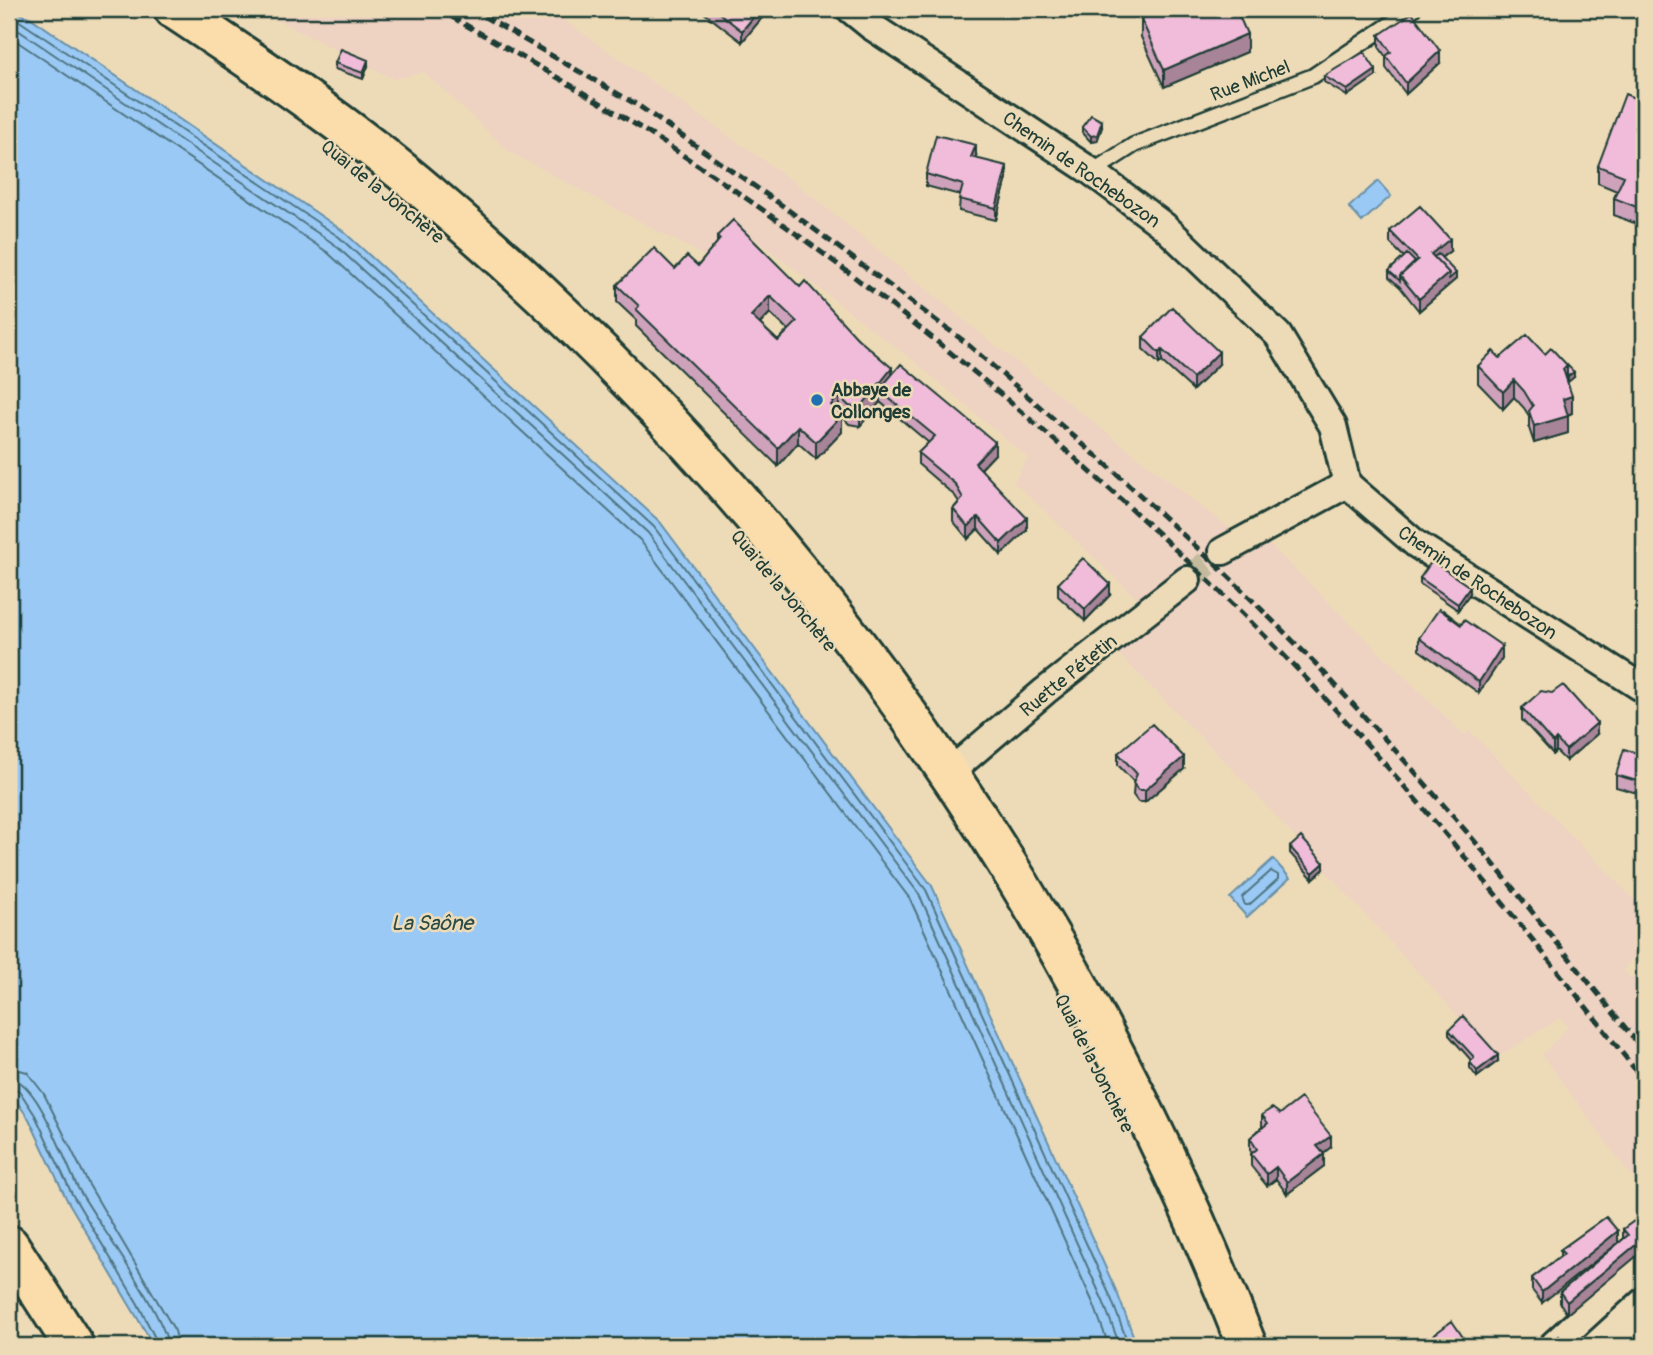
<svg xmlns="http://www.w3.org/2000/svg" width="1653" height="1355" font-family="Pangolin,sans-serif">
	<rect width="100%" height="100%" fill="#eddbb8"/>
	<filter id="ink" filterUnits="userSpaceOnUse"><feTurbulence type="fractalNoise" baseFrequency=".0143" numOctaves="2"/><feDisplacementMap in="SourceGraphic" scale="14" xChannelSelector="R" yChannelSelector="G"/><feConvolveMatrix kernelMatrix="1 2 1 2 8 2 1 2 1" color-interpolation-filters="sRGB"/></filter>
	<g filter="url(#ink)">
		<path fill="#eed2c2" d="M255 9H548L793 181 986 338 1235 533 1262 537 1464 735 1470 731 1644 910V945L1623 970 1630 978 1644 971V1193L1542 1055 1568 1027 1560 1018 1496 1058 1242 779 1112 647 1142 603 1014 482 1028 458 915 362 742 229 710 259 510 152 424 72 394 79Z"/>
		<path fill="#9ac9f5" stroke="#6991a8" stroke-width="2" d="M9 9 31 18 343 231 660 522 932 886 1118 1295 1137 1346H154L66 1198 29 1119 9 1091Z
			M1378 181 1391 196 1362 222 1349 207Z
			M1273 859 1290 878 1247 917 1230 898Z"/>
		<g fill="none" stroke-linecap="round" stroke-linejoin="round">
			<path stroke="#507581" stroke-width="2" d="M12 9 15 18 339 237 654 527 926 890 1111 1298 1129 1346
				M9 24 334 244 648 533 919 894 1103 1301 1120 1346
				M9 36 327 252 640 540 910 899 1094 1305 1109 1346
				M1271 871 1278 875V879L1249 905H1245L1242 897Z
				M9 1067 27 1072 44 1094 89 1185 175 1331 179 1346
				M9 1078C38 1079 65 1163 78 1188 96 1220 166 1317 168 1346
				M9 1086 20 1092 35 1115 72 1194 138 1304 159 1346"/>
			<path stroke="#c4bb9e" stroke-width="26" stroke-dasharray="26 13" stroke-linecap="butt" d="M1187 580 1223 551"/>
			<g stroke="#1f3d34" stroke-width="19">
				<path id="lane" d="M1092 172 1134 145 1313 76 1413 9"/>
			</g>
			<g stroke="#1f3d34" stroke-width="32">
				<path id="street" d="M850 9 871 26 1092 172 1164 226 1278 335 1333 426 1347 484 1416 544 1644 689
					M1223 551 1347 484
					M950 772 1045 691 1187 580
					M1552 1346 1644 1262"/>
			</g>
			<g stroke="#1f3d34" stroke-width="44">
				<path id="primary" d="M174 9C261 67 349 126 429 194 800 509 1070 893 1247 1346
					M9 1245 74 1346"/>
			</g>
			<path stroke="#1f3d34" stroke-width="4.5" stroke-dasharray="5 5" stroke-linecap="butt" d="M131 9 142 16"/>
			<use href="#lane" stroke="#eddbb8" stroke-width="14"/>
			<use href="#street" stroke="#eddbb8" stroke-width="26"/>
			<use href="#primary" stroke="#fbddab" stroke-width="38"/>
			<path stroke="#1f3d34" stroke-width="5" stroke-dasharray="10 5" stroke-linecap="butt" d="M438 9C502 46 566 81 628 120 840 253 1035 415 1216 588 1373 738 1511 910 1644 1081
				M471 9 639 106 783 206 965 342 1115 472 1229 577 1318 666 1415 772 1484 852 1644 1051"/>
		</g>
		<path fill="#cea2bb" stroke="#1f3d34" stroke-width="2" fill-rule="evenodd" d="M699 9H766V13L742 42Z
			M1150 9H1236L1247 52 1164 87 1141 37V19L1150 15Z
			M1379 9H1398L1385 17Z
			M1379 35 1440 63 1406 94 1386 68V57L1379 47Z
			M335 63 368 66 363 79 335 69Z
			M1324 76H1376L1347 96 1324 82Z
			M1644 102V227L1614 215V198L1617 191 1598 183V166Z
			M1082 127H1102L1097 141 1091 142 1082 132Z
			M976 156 975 158 1007 178 996 220 959 211 960 195 926 186V174Z
			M1390 231 1450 251 1441 258 1456 279 1419 311 1400 287 1389 277V271L1404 257 1390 243Z
			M717 236 800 287 857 338 892 374 995 454 981 469 1027 530 1001 555 978 529 968 539 953 521V509L959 502 955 496 918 464V453L929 443 880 402 860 426 849 424 842 416V432L816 459 798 443 778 466 636 326V320L617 302V285L675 269 698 266 717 243ZM770 313 788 330 778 341 760 324Z
			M1143 337 1219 364 1193 390 1162 362 1159 364 1143 349Z
			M1545 354 1574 377 1567 382 1572 413 1568 415V433L1534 443 1529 428V416L1524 408 1514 397 1503 409 1478 383V366L1499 358Z
			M1420 578 1470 593 1458 610 1420 584Z
			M1058 584 1110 595 1085 621 1058 596Z
			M1442 611 1502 658 1479 693 1419 650V638Z
			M1522 708 1597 734 1566 761 1556 751 1553 754 1522 720Z
			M1118 753 1184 769 1145 802H1138L1133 795 1134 782 1118 765Z
			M1644 763V795L1616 787V775Z
			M1290 847 1324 869 1313 879 1290 853Z
			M1449 1030 1498 1061 1477 1077 1470 1068V1062L1471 1060 1449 1035Z
			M1262 1115 1331 1147 1323 1153 1324 1166 1287 1194 1276 1179 1267 1186 1251 1166V1154L1252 1153 1250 1150V1138L1262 1127Z
			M1606 1217 1542 1303 1532 1290V1278L1560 1256V1250Z
			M1623 1229 1644 1236 1567 1314 1560 1303V1292L1623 1239Z
			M1644 1283V1309L1643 1308 1638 1298V1292Z"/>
		<path fill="#a88499" stroke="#1f3d34" stroke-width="2" d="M760 9H766V13L742 42V31Z
			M1385 9H1398L1385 17Z
			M1247 34V52L1164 87V70Z
			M1440 51V63L1406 94V83Z
			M368 60V66L363 79V73Z
			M1376 70V76L1347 96V90Z
			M1102 121V127L1097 141 1091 142V136Z
			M976 145V156L971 168V157Z
			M1007 166V178L996 220V208Z
			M1644 172V189L1640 182Z
			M1450 239V251L1434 263 1431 254Z
			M1449 273H1456V279L1419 311V299Z
			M770 296V313L751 333V316Z
			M1162 350V362L1159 364V353Z
			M1219 352V364L1193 390V378Z
			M1567 365V382L1563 369Z
			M892 368V386L879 390 880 402 860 426V408Z
			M1574 372V377L1568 382V376Z
			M1514 380V397L1503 409V392Z
			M839 396V413L831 405Z
			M1572 396V413L1563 416V399Z
			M842 415V432L816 459V442Z
			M1568 416V433L1534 443V426Z
			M798 426V443L778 466V448Z
			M995 442V454L975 475V463Z
			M978 517V529L968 539V527Z
			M1027 518V530L1001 555V543Z
			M1110 584V595L1085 621V609Z
			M1470 587V593L1458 610V604Z
			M1502 646V658L1479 693V682Z
			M1597 723V734L1566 761V750Z
			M1556 739V751L1553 754V743Z
			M1184 757V769L1145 802V790Z
			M1324 863V869L1313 879V873Z
			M1498 1055V1061L1477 1077V1071Z
			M1331 1136V1147L1317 1158V1146Z
			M1324 1154V1166L1287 1194V1182Z
			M1276 1167V1179L1267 1186V1174Z
			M1618 1231V1243L1542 1303V1292Z
			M1644 1238V1250L1567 1314V1302Z"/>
		<path fill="#f0bcda" stroke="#1f3d34" stroke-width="2" fill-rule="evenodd" d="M714 9H760L742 31Z
			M1153 9H1236L1247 34 1164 70 1141 19 1155 13Z
			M1412 13 1440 51 1406 83 1386 56 1391 52 1379 35Z
			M341 49 368 60 363 73 335 63Z
			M1364 52 1376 70 1347 90 1324 76Z
			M1625 94 1644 102V172L1640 182 1644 184V210L1614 198 1624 176 1598 166Z
			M1091 115 1102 121 1097 135 1091 136 1082 127Z
			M936 135 976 145 971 157 1007 166 996 208 959 199 963 185 926 174Z
			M1420 206 1450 239 1431 254 1449 273 1419 299 1400 276 1418 260 1390 231Z
			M733 220 800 287 805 281 857 338 892 368 860 408 849 406 839 396 831 405 842 415 816 442 798 426 778 448 636 309 639 306 617 285 654 248 675 269 687 256 698 266 720 239 717 236ZM770 296 797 322 778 341 751 316Z
			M1407 254 1415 262 1400 276V281L1389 271Z
			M1438 254 1456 273 1449 279V273L1434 257Z
			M1172 307 1219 352 1193 378 1162 350 1159 353 1143 337Z
			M1527 335 1545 354 1551 348 1567 365 1563 369 1572 396 1563 399 1568 416 1534 426 1529 411 1533 406 1524 391 1514 380 1503 392 1478 366 1493 351 1500 358Z
			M901 364 995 442 975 463 1027 518 1001 543 978 517 968 527 953 509 963 498 955 484 918 453 935 436 879 390Z
			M1567 365 1574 372 1568 376H1567Z
			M1083 558 1110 584 1085 609 1058 584Z
			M1432 561 1470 587 1458 604 1420 578Z
			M1439 609 1461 625 1464 620 1502 646 1479 682 1419 638Z
			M1443 610 1461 624V625L1442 611Z
			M1563 685 1597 723 1566 750 1556 739 1553 743 1522 708 1541 691 1552 693Z
			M1152 724 1184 757 1145 790H1138L1133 783 1137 774 1118 753Z
			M1624 749 1644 755 1641 762 1644 763V783L1616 775Z
			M1301 837 1324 863 1313 873 1290 847Z
			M1463 1016 1498 1055 1477 1071 1470 1062 1474 1057 1449 1030Z
			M1301 1098 1331 1136 1317 1146 1324 1154 1287 1182 1276 1167 1267 1174 1251 1154 1257 1149 1250 1138 1268 1123 1262 1115 1272 1108 1280 1114Z
			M1606 1217 1618 1231 1542 1292 1532 1278 1564 1254 1560 1250Z
			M1634 1221 1644 1236V1238L1567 1302 1560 1292 1628 1235 1623 1229Z
			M1644 1283V1303L1643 1302 1638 1292 1640 1285Z
			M1452 1321 1469 1346H1419Z
			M1559 1336 1567 1346H1547Z"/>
	</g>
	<circle fill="#1f6fb2" stroke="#eddbb8" stroke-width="2.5" cx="817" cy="400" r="7"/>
	<g text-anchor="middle" stroke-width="5" stroke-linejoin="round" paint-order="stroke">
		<g font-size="19" fill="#1f3d34" stroke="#eddbb8">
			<text transform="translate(1250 80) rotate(-21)" y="7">Rue Michel</text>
			<text transform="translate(1082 169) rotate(35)" y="7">Chemin de Rochebozon</text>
			<text transform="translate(383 191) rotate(39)" y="7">Quai de la Jonchère</text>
			<text transform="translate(1478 582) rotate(34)" y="7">Chemin de Rochebozon</text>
			<text transform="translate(784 590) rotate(50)" y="7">Quai de la Jonchère</text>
			<text transform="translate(1068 675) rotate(-39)" y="7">Ruette Pétetin</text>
			<text transform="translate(1095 1063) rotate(63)" y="7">Quai de la Jonchère</text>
		</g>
		<g font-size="19" font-weight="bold" fill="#1f3d34" stroke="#eddbb8" text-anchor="start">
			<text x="831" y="396">Abbaye de<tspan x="831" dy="22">Collonges</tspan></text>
		</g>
		<g font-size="21" font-style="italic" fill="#2b4b47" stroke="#eddbb8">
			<text x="432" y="930">La Saône</text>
		</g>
	</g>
	<rect width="1653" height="1355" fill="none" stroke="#eddbb8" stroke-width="35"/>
	<rect x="18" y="18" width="1618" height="1320" fill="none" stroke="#1f3d34" stroke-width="2.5" filter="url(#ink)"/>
</svg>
